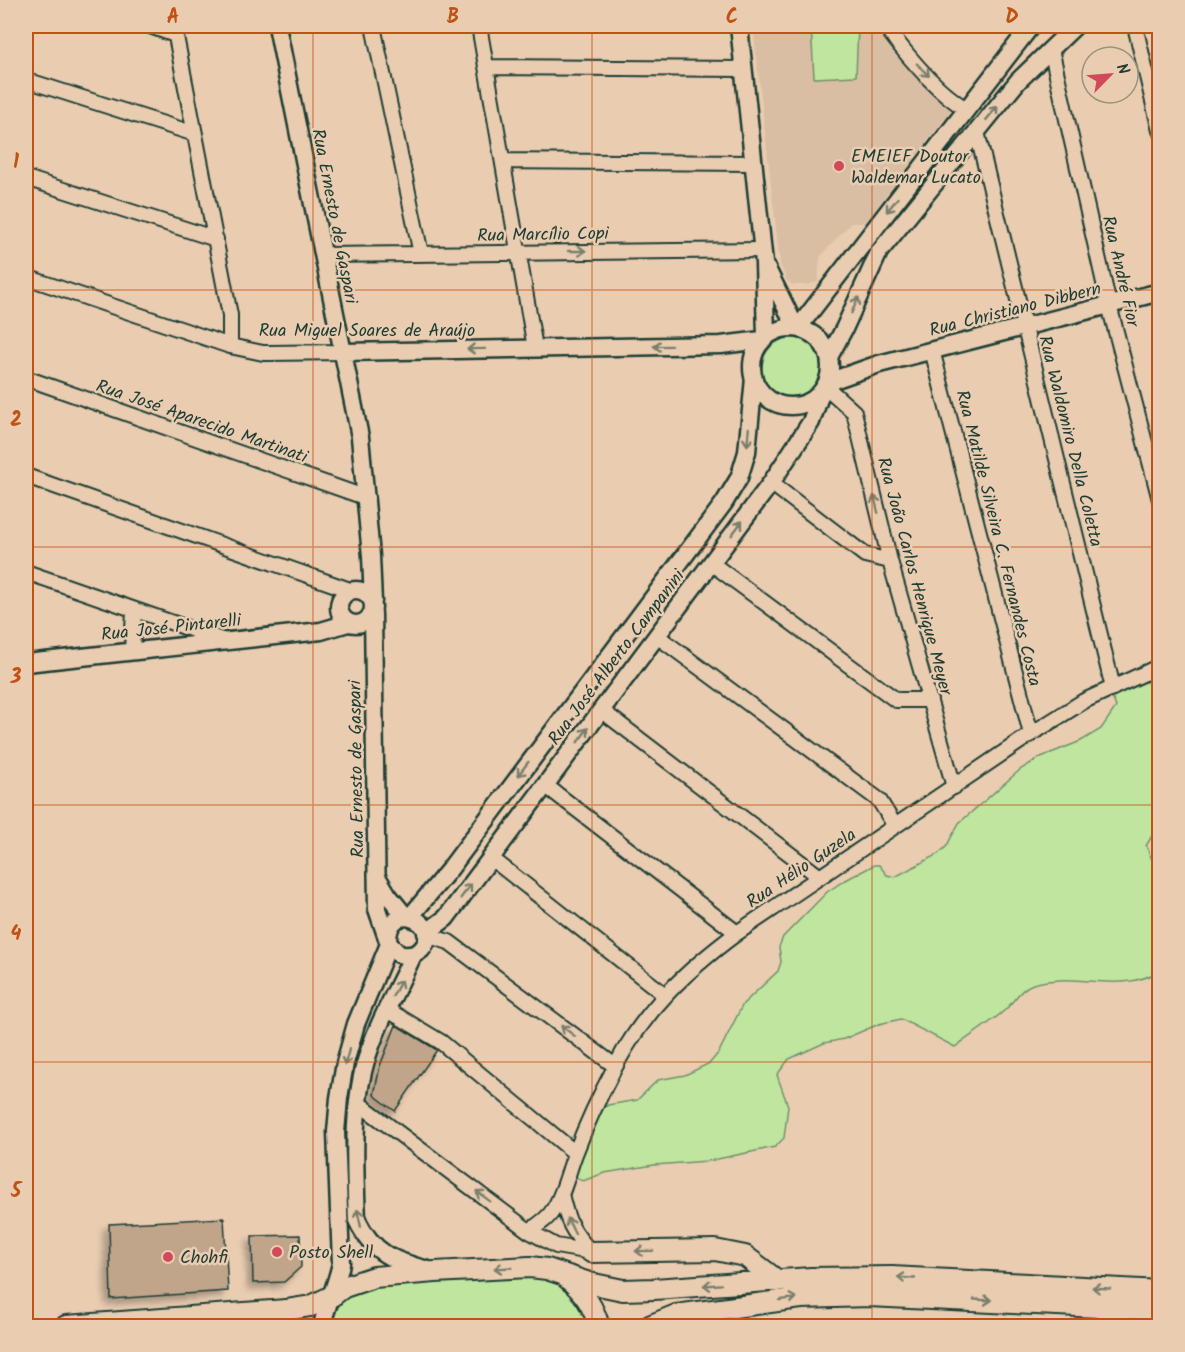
<svg xmlns="http://www.w3.org/2000/svg" width="1185" height="1352" font-family="Kalam,sans-serif">
	<defs>
		<filter id="shadow"><feDropShadow dx="-5.5" dy="5.5" stdDeviation="3" flood-color="#0004"/></filter>
	</defs>
	<rect width="100%" height="100%" fill="#eacdb1"/>
	<filter id="ink" filterUnits="userSpaceOnUse"><feTurbulence type="fractalNoise" baseFrequency=".0167" numOctaves="2"/><feDisplacementMap in="SourceGraphic" scale="12" xChannelSelector="R" yChannelSelector="G"/><feConvolveMatrix kernelMatrix="1 2 1 2 8 2 1 2 1" color-interpolation-filters="sRGB"/></filter>
	<g filter="url(#ink)">
		<path fill="#d9bea3" d="M753 26H878L896 51 953 108 865 223H851L820 257 818 282 806 285H793L787 281 780 264Z"/>
		<path fill="#bfe59f" stroke="#6f916a" stroke-width="1.5" d="M811 26H858L856 76 814 78Z
			M762 368a30 30 0 1 1 60 0a30 30 0 1 1-60 0Z
			M1154 664 1159 665V824L1146 846 1159 875V971C1121 995 1074 971 1033 984 1021 988 1015 1000 1006 1009 991 1023 971 1035 955 1047L901 1019 879 1024 844 1039 824 1043 789 1059 777 1075 788 1106 784 1138 775 1147 708 1161 654 1165 604 1173 583 1181 578 1179 574 1172 594 1114 608 1105 637 1100 658 1080 685 1075 710 1063 719 1052 743 1004 778 971 781 962 779 947 783 937 827 892 842 882 874 865H879L887 875 895 877 938 854 946 847 959 823 1021 769 1041 757 1081 741 1101 729 1116 707C1114 702 1110 694 1111 688 1116 672 1140 668 1154 664Z
			M544 1276C576 1290 577 1296 590 1326H330C334 1306 348 1294 366 1285Z"/>
		<path fill="#c0a58a" stroke="#1f3d34" stroke-width="1.5" filter="url(#shadow)" d="M396 1025 437 1050 395 1111 374 1095 380 1066Z
			M224 1218 228 1291 111 1299 109 1224Z
			M300 1235 301 1267 284 1282 253 1283 252 1236Z"/>
		<g fill="none" stroke-linecap="round" stroke-linejoin="round">
			<g stroke="#1f3d34" stroke-width="18">
				<path id="minor" d="M150 26 175 35
					M174 26 230 315V346
					M373 26 421 254
					M479 26 535 348
					M885 26C905 53 937 92 966 109
					M1135 26 1160 131
					M1051 49 1109 305 1160 500
					M486 67 743 69
					M26 80 195 134
					M977 132 1113 688
					M503 161 752 163
					M26 178 216 239
					M323 255 762 250
					M26 277 230 346 263 353 343 352
					M932 350 1031 734
					M26 378 367 498
					M825 386 854 412 890 561 954 787
					M26 476 350 590
					M771 483 865 555 890 561
					M711 563 896 700H930
					M26 572 222 640
					M657 636 879 800 895 826
					M132 651 134 610
					M601 710 820 877
					M545 785 737 933
					M491 858 665 995
					M426 935 449 942 615 1066
					M386 1009 441 1042 575 1153
					M357 1102 529 1231 556 1246 591 1252
					M561 1194C567 1221 572 1232 591 1252
					M529 1231C538 1225 548 1219 553 1210 564 1194 568 1172 575 1154 586 1125 600 1095 615 1067 645 1009 686 971 737 933L1031 734 1084 701 1160 666"/>
			</g>
			<g stroke="#1f3d34" stroke-width="21">
				<path id="tertiary" d="M277 26 360 437 371 556 373 602
					M739 26 764 263 766 337
					M767 269 796 328
					M798 328 1031 26
					M752 367a39 39 0 1 1 78 0a39 39 0 1 1-78 0Z
					M343 352 721 345 762 340
					M829 357 844 329 879 252 1018 81 1075 26
					M828 382 879 364 1160 292
					M339 607a17 17 0 1 1 34 0a17 17 0 1 1-34 0Z
					M373 613 377 909 389 944 399 954C406 956 414 956 421 950 446 925 389 896 388 940
					M26 663 321 631 348 623
					M377 877 388 895 406 917
					M410 917 449 870 724 503 739 478 747 452 754 378
					M426 933 446 918 771 483 811 422 821 393
					M413 955C397 991 376 1025 365 1064 352 1111 355 1171 357 1220 373 1254 394 1261 428 1270
					M322 1326C326 1305 337 1285 341 1263L336 1132 339 1098 345 1063 356 1024 389 944"/>
			</g>
			<g stroke="#1f3d34" stroke-width="24">
				<path id="secondary" d="M591 1252 715 1250 745 1256 778 1281
					M567 1278C584 1291 593 1306 599 1326
					M66 1326 286 1310 311 1306 332 1296 344 1287 374 1277 435 1272 530 1267 547 1269 589 1283 623 1290 654 1289 811 1278 892 1277 1160 1291
					M649 1326 676 1315 801 1298 869 1296 1160 1310"/>
			</g>
			<use href="#minor" stroke="#eacdb1" stroke-width="14"/>
			<use href="#tertiary" stroke="#eacdb1" stroke-width="16"/>
			<use href="#secondary" stroke="#eacdb1" stroke-width="20"/>
		</g>
		<defs><path id="oneway-shaft" d="M-6 0H5M1.5-3L5.5 0L1.5 3" fill="none" stroke-width="1.6" stroke-linecap="round" stroke-linejoin="round" transform="scale(1.5)"/></defs>
		<g stroke="#7a7e6c">
			<use href="#oneway-shaft" transform="translate(923 70) rotate(46)"/>
			<use href="#oneway-shaft" transform="translate(992 113) rotate(-50)"/>
			<use href="#oneway-shaft" transform="translate(892 205) rotate(128)"/>
			<use href="#oneway-shaft" transform="translate(577 251)"/>
			<use href="#oneway-shaft" transform="translate(855 305) rotate(-66)"/>
			<use href="#oneway-shaft" transform="translate(662 346) rotate(179)"/>
			<use href="#oneway-shaft" transform="translate(476 349) rotate(179)"/>
			<use href="#oneway-shaft" transform="translate(748 437) rotate(95)"/>
			<use href="#oneway-shaft" transform="translate(876 504) rotate(-104)"/>
			<use href="#oneway-shaft" transform="translate(737 528) rotate(-53)"/>
			<use href="#oneway-shaft" transform="translate(583 735) rotate(-53)"/>
			<use href="#oneway-shaft" transform="translate(523 769) rotate(127)"/>
			<use href="#oneway-shaft" transform="translate(466 891) rotate(-53)"/>
			<use href="#oneway-shaft" transform="translate(397 988) rotate(-62)"/>
			<use href="#oneway-shaft" transform="translate(568 1031) rotate(-143)"/>
			<use href="#oneway-shaft" transform="translate(347 1057) rotate(105)"/>
			<use href="#oneway-shaft" transform="translate(483 1196) rotate(-143)"/>
			<use href="#oneway-shaft" transform="translate(359 1218) rotate(-102)"/>
			<use href="#oneway-shaft" transform="translate(571 1226) rotate(-116)"/>
			<use href="#oneway-shaft" transform="translate(644 1251) rotate(179)"/>
			<use href="#oneway-shaft" transform="translate(503 1268) rotate(177)"/>
			<use href="#oneway-shaft" transform="translate(906 1278) rotate(-177)"/>
			<use href="#oneway-shaft" transform="translate(712 1285) rotate(176)"/>
			<use href="#oneway-shaft" transform="translate(1101 1288) rotate(-177)"/>
			<use href="#oneway-shaft" transform="translate(788 1299) rotate(-7)"/>
			<use href="#oneway-shaft" transform="translate(983 1300) rotate(3)"/>
		</g>
	</g>
	<path fill="none" stroke="#c05314" stroke-width="1.5" stroke-opacity="0.55" d="M313 26V1326M592 26V1326M872 26V1326M26 290H1160M26 547H1160M26 805H1160M26 1062H1160"/>
	<g fill="#d1495b" stroke="#eacdb1" stroke-width="2">
		<circle cx="839" cy="166" r="6"/>
		<circle cx="277" cy="1252" r="6"/>
		<circle cx="168" cy="1257" r="6"/>
	</g>
	<g text-anchor="middle" stroke-width="5" stroke-linejoin="round" paint-order="stroke">
		<g font-size="18" fill="#1f3d34" stroke="#eacdb1" text-anchor="start">
			<text x="851" y="162">EMEIEF Doutor<tspan x="851" dy="21">Waldemar Lucato</tspan></text>
			<text x="289" y="1258">Posto Shell</text>
			<text x="180" y="1263">Chohfi</text>
		</g>
		<g font-size="18" fill="#1f3d34" stroke="#eacdb1">
			<text transform="translate(335 216) rotate(79)" y="6">Rua Ernesto de Gaspari</text>
			<text transform="translate(543 234) rotate(-1)" y="6">Rua Marcílio Copi</text>
			<text transform="translate(1121 271) rotate(77)" y="6">Rua André Fior</text>
			<text transform="translate(1015 309) rotate(-14)" y="6">Rua Christiano Dibbern</text>
			<text x="367" y="336">Rua Miguel Soares de Araújo</text>
			<text transform="translate(202 421) rotate(19)" y="6">Rua José Aparecido Martinati</text>
			<text transform="translate(1071 441) rotate(76)" y="6">Rua Waldomiro Della Coletta</text>
			<text transform="translate(999 538) rotate(76)" y="6">Rua Matilde Silveira C. Fernandes Costa</text>
			<text transform="translate(915 576) rotate(75)" y="6">Rua João Carlos Henrique Meyer</text>
			<text transform="translate(171 627) rotate(-6)" y="6">Rua José Pintarelli</text>
			<text transform="translate(616 657) rotate(-53)" y="6">Rua José Alberto Campanini</text>
			<text transform="translate(356 769) rotate(-91)" y="6">Rua Ernesto de Gaspari</text>
			<text transform="translate(801 868) rotate(-34)" y="6">Rua Hélio Guzela</text>
		</g>
	</g>
	<rect width="1185" height="1352" fill="none" stroke="#eacdb1" stroke-width="66"/>
	<g transform="translate(1110 75) rotate(65)"><circle r="28" fill="#eacdb1" stroke="#99937f" stroke-width="1.5"/>
	<path d="M0-4.5L10 22L0 15L-10 22Z" fill="#d1495b"/>
	<text y="-9" font-size="16" font-weight="bold" text-anchor="middle" fill="#1f3d34">N</text>
	</g>
	<rect x="33" y="33" width="1119" height="1286" fill="none" stroke="#c05314" stroke-width="2"/>
	<g font-size="20" text-anchor="middle" font-weight="bold" fill="#c05314">
		<text x="173" y="23">A</text>
		<text x="453" y="23">B</text>
		<text x="732" y="23">C</text>
		<text x="1012" y="23">D</text>
		<text x="16" y="168">1</text>
		<text x="16" y="426">2</text>
		<text x="16" y="683">3</text>
		<text x="16" y="940">4</text>
		<text x="16" y="1197">5</text>
	</g>
</svg>
